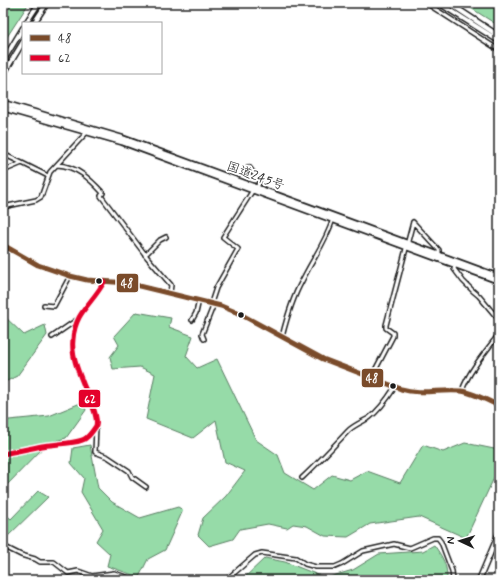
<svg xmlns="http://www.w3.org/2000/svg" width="502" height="583" font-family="Mynerve,'Klee One',sans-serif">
	<rect width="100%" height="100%" fill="#fff"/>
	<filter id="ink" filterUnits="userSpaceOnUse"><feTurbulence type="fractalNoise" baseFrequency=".025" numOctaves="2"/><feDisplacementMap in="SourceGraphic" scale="8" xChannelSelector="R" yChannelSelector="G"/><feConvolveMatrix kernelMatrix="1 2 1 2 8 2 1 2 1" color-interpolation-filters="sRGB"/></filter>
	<g filter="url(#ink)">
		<path fill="#96dba8" stroke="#597c62" d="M3 3H29L3 43Z
			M463 3H499V26Z
			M136 312 171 318 169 327 193 336 186 356 197 368 217 359 256 440 278 455 285 473 313 490 332 475 350 480 367 471 400 483 423 445 443 452 465 443 499 450V467L466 538 419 517 370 524 348 537 325 536 307 526 293 524 287 528 268 524 240 529 233 539 209 546 198 535 203 518 226 496 245 471 225 462 216 420 193 438 146 419 155 374 140 367 113 369 110 357 119 345 114 336Z
			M3 315 24 335 45 325 47 335 17 376 3 383Z
			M83 402 86 410 66 438 48 443 3 489V422L9 420 49 416Z
			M90 445 98 488 112 502 140 518 178 507 183 510 165 550 148 559 139 577 107 566 110 554 96 541 103 529 81 492 84 478 71 463 73 448Z
			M38 491 48 497 6 538 3 536V512L11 519Z
			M434 545C442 556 448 566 447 580H242L265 558 285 562 326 578 353 570 379 554 423 551Z"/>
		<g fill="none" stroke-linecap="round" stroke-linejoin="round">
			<g stroke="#1c1c1c" stroke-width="6">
				<path id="minor" d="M426 3 499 50
					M3 154 22 163
					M57 165C77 166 90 179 103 193L101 196 147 257 171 285 170 293
					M3 171 22 163 48 176
					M3 207 36 200 41 197 50 172 88 131
					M413 222 439 250V254
					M3 245 38 265 70 276 87 280 127 283 221 306 238 313 323 359 401 389C421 395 440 389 461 391 474 393 487 400 499 406
					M145 255 160 240 166 237
					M455 265 454 269 463 281 473 291 479 296 499 320
					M211 303 216 288 238 249 223 237 253 190 258 186 259 180 249 167
					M44 305 54 306 70 276
					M192 320 196 313 199 300
					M52 337 78 319
					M282 337C287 317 292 299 302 281 312 260 326 242 333 219
					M204 339 202 334 214 304
					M371 378 393 336V333L386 328V325L413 222
					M462 391C468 372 487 350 499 334
					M96 426 95 452 108 457 129 471 132 477 146 487
					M3 454C16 451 29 449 42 446 52 444 79 444 86 438 89 436 94 429 96 426 99 416 88 396 84 386 78 371 71 355 73 339 75 312 92 304 104 282
					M302 478C318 463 333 447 348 431 354 425 362 422 369 418 380 410 388 398 395 387
					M3 546 21 555 35 559 40 562H54L68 573 78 571 92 576 114 573 135 580
					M226 580 255 555 262 553 296 558 305 564 316 567H335L342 564 363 551 394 544 410 548 433 538H438L441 542 452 571 453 580"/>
			</g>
			<g stroke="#1c1c1c" stroke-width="7">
				<path id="major" d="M439 3 499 41
					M449 3 499 36
					M26 23 39 3
					M34 23 47 3
					M3 61 23 28
					M3 75 23 42
					M479 580 499 533"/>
			</g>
			<g stroke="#1c1c1c" stroke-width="8">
				<path id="highway" d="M3 103 122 138 499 277
					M3 108 122 142 499 281"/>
			</g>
			<use href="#minor" stroke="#fff" stroke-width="3"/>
			<use href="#major" stroke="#fff" stroke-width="4"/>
			<use href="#highway" stroke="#fff" stroke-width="4.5"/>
			<g stroke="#fff" stroke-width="8">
				<path id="bus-1" d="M3 245 38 265 70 276 87 280 127 283 221 306 238 313 323 359 401 389C421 395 440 389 461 391 474 393 487 400 499 406"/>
			</g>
			<g stroke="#fff" stroke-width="8">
				<path id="bus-2" d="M3 454C16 451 29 449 42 446 52 444 79 444 86 438 89 436 94 429 96 426 99 416 88 396 84 386 78 371 71 355 73 339 75 312 92 304 104 282"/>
			</g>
			<use href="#bus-1" stroke="#7a4b2a" stroke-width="5"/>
			<use href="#bus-2" stroke="#e4002b" stroke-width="5"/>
		</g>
	</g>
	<g fill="#1c1c1c" stroke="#fff" stroke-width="1.5">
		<circle cx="99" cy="281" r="3.5"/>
		<circle cx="241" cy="315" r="3.5"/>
		<circle cx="393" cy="386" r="3.5"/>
	</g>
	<g text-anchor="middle" stroke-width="3.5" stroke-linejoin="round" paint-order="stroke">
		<g font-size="13" fill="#1c1c1c" stroke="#fff">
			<text transform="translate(256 175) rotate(20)" y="5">国道245号</text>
		</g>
	</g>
	<g stroke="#fff" stroke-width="1.5">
		<rect x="116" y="273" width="23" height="20" rx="4" fill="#7a4b2a"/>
		<rect x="361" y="368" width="23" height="20" rx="4" fill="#7a4b2a"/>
		<rect x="78" y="389" width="23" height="19" rx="4" fill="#e4002b"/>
	</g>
	<g font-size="11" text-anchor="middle" font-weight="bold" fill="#fff">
		<text x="127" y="287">48</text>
		<text x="372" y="382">48</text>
		<text x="90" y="403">62</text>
	</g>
	<rect width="502" height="583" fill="none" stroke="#fff" stroke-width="16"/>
	<rect x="8" y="8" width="486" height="567" fill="none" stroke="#1c1c1c" stroke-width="1.5" filter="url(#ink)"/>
	<rect x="22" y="22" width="140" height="52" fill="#ffffff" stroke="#a4a4a4"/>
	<rect x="30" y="35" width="20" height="6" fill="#7a4b2a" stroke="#a4a4a4"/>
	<text x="58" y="42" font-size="12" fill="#1c1c1c">48</text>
	<rect x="30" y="55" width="20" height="6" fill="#e4002b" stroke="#a4a4a4"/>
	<text x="58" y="62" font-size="12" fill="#1c1c1c">62</text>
	<g transform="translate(460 541) rotate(274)" stroke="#ffffff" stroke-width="3" paint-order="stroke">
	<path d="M0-3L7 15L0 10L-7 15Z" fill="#1c1c1c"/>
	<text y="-6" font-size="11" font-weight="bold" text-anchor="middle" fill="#1c1c1c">N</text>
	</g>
</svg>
